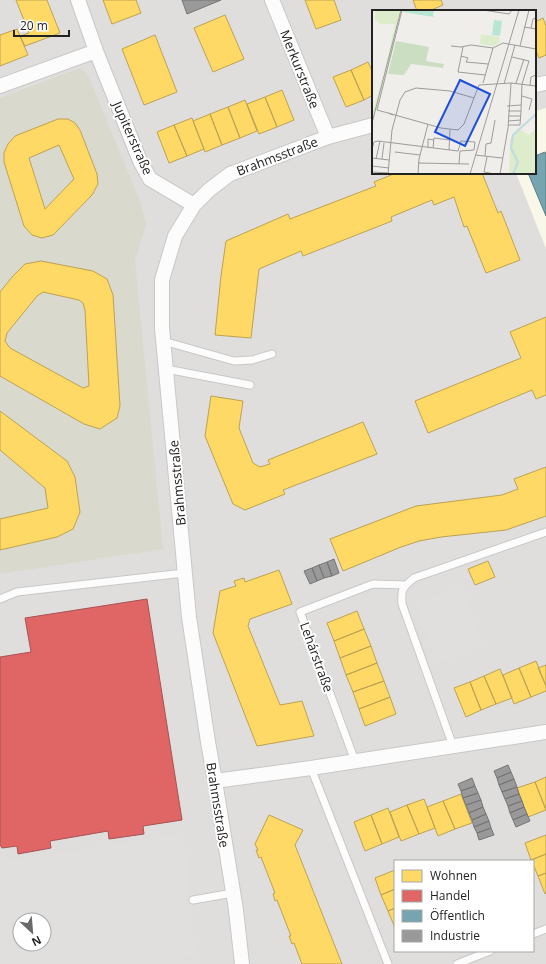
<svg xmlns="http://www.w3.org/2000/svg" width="546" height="964" font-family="'Open Sans',sans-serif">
	<rect width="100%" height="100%" fill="#f0eeeb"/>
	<path fill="#dfdedc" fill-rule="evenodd" d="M0 0H546V964H0ZM373 11H535V173H373ZM395 861H533V951H395ZM20 920H44V944H20Z"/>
	<path fill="#f8f7e8" d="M546 108V249L516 173H535V111Z"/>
	<path fill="#d9d9cd" d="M79 69 83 70 86 73 90 80 140 201 146 224 135 261 163 549 0 574V98L71 71Z"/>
	<path fill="#e0dfde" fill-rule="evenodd" d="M461 587 483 645 438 662 416 604Z
		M183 834 194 912 180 914 176 918V920L190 919 195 953 182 956 183 961 199 959 200 964H0V894H2L0 891V853L2 862ZM20 920H44V944H20Z"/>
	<path fill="#ffd966" stroke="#bda252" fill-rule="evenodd" d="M16 0H47L60 33 25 46 20 36 29 33Z
		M103 0H136L141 13 112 24Z
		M305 0H334L341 20 316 29Z
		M413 0H441L443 5 429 11H417Z
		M225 15 244 59 213 72 194 28Z
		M543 18 546 26V55L539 58 535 48V22Z
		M17 29 28 55 0 66V35Z
		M155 35 177 92 144 105 122 49Z
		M368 62 373 73V95L364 100 351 70Z
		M351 70 364 100 346 107 333 77Z
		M282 90 294 120 277 127 265 97Z
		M265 97 277 127 259 134 247 104Z
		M245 100 257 131 240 138 228 107Z
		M228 107 240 138 222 145 210 114Z
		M210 114 222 145 205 152 193 121Z
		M192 118 204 149 187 156 174 125Z
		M58 119H68L75 123 80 130 97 174 98 184 92 195 53 235 42 238 32 235 24 226 4 162V153L8 144 15 136ZM59 145 74 179 45 209 29 158Z
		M174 125 187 156 169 163 157 132Z
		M396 173H482L498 213 501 211 520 260 486 273 467 226 464 227 454 197 434 205 432 200 391 217 392 221 303 256 301 251 259 269 251 338 215 335 221 276 226 241 288 214 290 219 376 186 374 182Z
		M41 261 93 271 107 279 113 295 120 406 117 418 100 429 84 424 0 376V292L13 276 25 264ZM43 292 79 300 83 303 85 310 89 386 83 388 10 348 5 341 7 333 37 296Z
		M546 317V395L536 399 532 390 428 433 415 401 521 358 510 332Z
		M211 396 243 401 239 428 253 463 260 467 270 464 268 460 363 422 377 454 283 490 285 494 245 510 233 504 205 436Z
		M0 411 67 461 75 477 80 512 73 529 57 537 0 550V519L48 508 45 488 0 450Z
		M546 467V516L506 530 441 537 419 541 401 547 343 571 330 539 416 506 502 495 518 489 514 479Z
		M488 561 495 577 475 585 468 569Z
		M279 570 292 604 250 619 248 626 280 705 302 701 314 736 257 746 213 633 220 591 236 586 234 581 244 578 245 582Z
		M357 611 364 629 334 641 327 623Z
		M364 629 371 646 340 658 334 641Z
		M371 646 377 663 346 675 340 658Z
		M536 661 546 686V691L531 697 519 668Z
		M377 663 384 681 353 692 346 675Z
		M546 665V686L538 668Z
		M519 668 531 697 514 704 503 675Z
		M500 669 512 698 496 704 484 676Z
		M484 676 496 704 481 710 470 682Z
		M384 681 390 697 359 709 353 692Z
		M470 682 481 710 466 717 454 688Z
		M390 697 396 714 365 726 359 709Z
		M546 777V810L535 782Z
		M535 782 546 810 528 817 517 788Z
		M461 794 472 823 455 829 443 801Z
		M424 799 435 828 419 834 407 805Z
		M443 801 455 829 438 836 427 807Z
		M407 805 419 834 401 841 390 812Z
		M388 808 399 837 382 844 371 815Z
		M269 815 303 830 295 845 342 964H302L294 943 292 944 289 936H291L277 900 275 901 274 897 273 894 275 893 261 857 259 858 256 850H258L255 844Z
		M371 815 382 844 365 851 354 822Z
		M546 835V854L531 860 525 843Z
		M546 854V873L538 876 533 864V861H532L531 860Z
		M395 870V889L381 895 375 878Z
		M546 873V893L545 894 538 876Z
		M395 889V908L388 911 381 895Z
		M395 908V928L388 911Z"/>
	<path fill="#e06666" stroke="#a75252" d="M147 599 182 820 143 826 144 834 109 839 108 831 50 841 51 848 18 854 17 846 2 848 0 845V657L31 652 25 618Z"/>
	<path fill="#76a5af" stroke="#5d7e85" d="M545 152 546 155V216L528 173H535V156Z"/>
	<path fill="#999" stroke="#757575" d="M182 0H221L187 14Z
		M334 559 339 573 332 576 327 562Z
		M327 562 332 576 324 578 319 565Z
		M319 565 324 578 317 581 312 568Z
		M312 568 317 581 310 584 304 571Z
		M508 765 511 772 497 778 494 771Z
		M511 772 514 779 499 785 497 778Z
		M472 778 475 786 461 791 458 784Z
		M514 779 517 787 502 792 499 785Z
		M475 786 478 793 463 798 461 791Z
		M517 787 519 794 505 799 502 792Z
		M478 793 481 800 466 805 463 798Z
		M519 794 522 801 508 806 505 799Z
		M481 800 483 807 469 813 466 805Z
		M522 801 524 807 510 813 508 806Z
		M483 807 486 814 472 820 469 813Z
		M524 807 527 814 513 820 510 813Z
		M486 814 489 821 474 827 472 820Z
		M527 814 530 821 516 827 513 820Z
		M489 821 491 828 477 833 474 827Z
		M491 828 494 835 479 840 477 833Z"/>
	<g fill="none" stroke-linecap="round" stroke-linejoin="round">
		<g stroke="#c9c8c7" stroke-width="9">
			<path id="service" d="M163 341 234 361 252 360 272 354
				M166 369 250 385
				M0 599 17 592 184 573
				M453 746 402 604C401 589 402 588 414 578L546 532
				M355 761 300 612 373 584 406 585
				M311 768 388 964
				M193 900 233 893
				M533 934 546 929
				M457 964 490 951"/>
		</g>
		<g stroke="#c9c8c7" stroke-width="16">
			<path id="minor" d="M272 0 328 137
				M96 51 140 161 150 179 194 205
				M535 85 546 83
				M0 86 96 51 78 0
				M215 781 311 768 546 732
				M242 964 236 910 215 781 208 742 189 617 162 328V280L175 236 194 205 209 190 230 174 328 137 373 125"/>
		</g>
		<use href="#service" stroke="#fdfcfc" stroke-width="7"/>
		<use href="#minor" stroke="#fdfcfc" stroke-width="14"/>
	</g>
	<g text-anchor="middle" stroke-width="4" stroke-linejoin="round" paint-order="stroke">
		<g font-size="13" fill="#222" stroke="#fff">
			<text transform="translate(300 69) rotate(68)" y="5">Merkurstraße</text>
			<text transform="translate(133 138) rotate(66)" y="5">Jupiterstraße</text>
			<text transform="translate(277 156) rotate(-21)" y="5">Brahmsstraße</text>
			<text transform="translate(177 483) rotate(-95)" y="5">Brahmsstraße</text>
			<text transform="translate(317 657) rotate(70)" y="5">Lehárstraße</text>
			<text transform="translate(218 805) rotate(81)" y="5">Brahmsstraße</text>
		</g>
	</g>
	<g transform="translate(372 10)">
		<rect width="164" height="164" fill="#f0eeeb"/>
		<path d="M3 0H30L27 12H24L26 14 15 63H12L23 14H9L3 10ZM109 24 127 27 128 32 122 36 108 34ZM11 65H14L0 115V104ZM146 118 157 125 164 119V164H137L138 129Z" fill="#ddeccb"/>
		<path d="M24 31 57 37 54 51 72 54 71 58 39 54 32 65 16 64Z" fill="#cbdec1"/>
		<path d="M32 0H62L61 7 31 2ZM122 10 130 11 128 26 120 25Z" fill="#b7e6d2"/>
		<path fill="none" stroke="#bfdbe3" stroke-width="2" d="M141 164 146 152 139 138 141 125 164 104"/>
		<path fill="none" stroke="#9e9c9b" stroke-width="1" d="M111 0 137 4 140 0M152 17 164 19M159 18 161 9 164 8M79 36 89 37 99 35 121 38 131 33 164 39M148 36 157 0M91 37 86 62 113 65M89 46 96 48 94 52 116 54M111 73 121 38M144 73 152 49M132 74 143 35M158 75 159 67 164 65M150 86 160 89 157 100M135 96 149 95M136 101H149L150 74 157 51 140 47M16 103 5 100 30 0M21 105 16 103 69 118 86 120 92 114 107 75 139 73 164 76M136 106H149M136 111 149 110M0 113 29 0M136 115H148L149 101M56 138V129L62 130M61 138 62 128 78 130M0 139 2 132 6 131 86 141 89 131 103 132 102 140 88 141 87 154M77 140 78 120M23 142 48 145M103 145 130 148M113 146 114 134 119 133 123 110M115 147 112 162 123 164M0 148 17 150M4 149 8 131M10 149 12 133M46 153 97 154M0 156 17 158M0 162 17 163M16 164 20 120 28 90 33 82 44 78 78 81 102 88M46 164 47 149 56 114M98 164 147 0M128 164 136 118 139 73"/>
		<path fill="#1d4ed8" fill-opacity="0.15" stroke="#1d4ed8" stroke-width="2" d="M88 70 118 84 93 136 63 122Z"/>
		<rect width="164" height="164" fill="none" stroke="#222" stroke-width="2"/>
	</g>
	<rect x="394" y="860" width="140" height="92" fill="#ffffff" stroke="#a7a7a7"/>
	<rect x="402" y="870" width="20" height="12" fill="#ffd966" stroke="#a7a7a7"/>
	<text x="430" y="880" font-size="12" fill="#222222">Wohnen</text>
	<rect x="402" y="890" width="20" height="12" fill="#e06666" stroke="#a7a7a7"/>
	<text x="430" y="900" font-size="12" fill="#222222">Handel</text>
	<rect x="402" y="910" width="20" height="12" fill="#76a5af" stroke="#a7a7a7"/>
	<text x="430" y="920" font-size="12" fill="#222222">Öffentlich</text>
	<rect x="402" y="930" width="20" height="12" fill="#999999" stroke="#a7a7a7"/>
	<text x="430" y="940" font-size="12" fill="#222222">Industrie</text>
	<g transform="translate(32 932) rotate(154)"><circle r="19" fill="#ffffff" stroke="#a7a7a7"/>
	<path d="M0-3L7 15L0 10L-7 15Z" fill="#6a6968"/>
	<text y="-6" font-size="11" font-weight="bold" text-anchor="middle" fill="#222222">N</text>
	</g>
	<path d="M14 30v6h55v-6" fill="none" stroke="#222222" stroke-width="2"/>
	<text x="20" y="30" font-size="12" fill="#222222" stroke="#ffffff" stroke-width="3" paint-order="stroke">20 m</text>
</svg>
